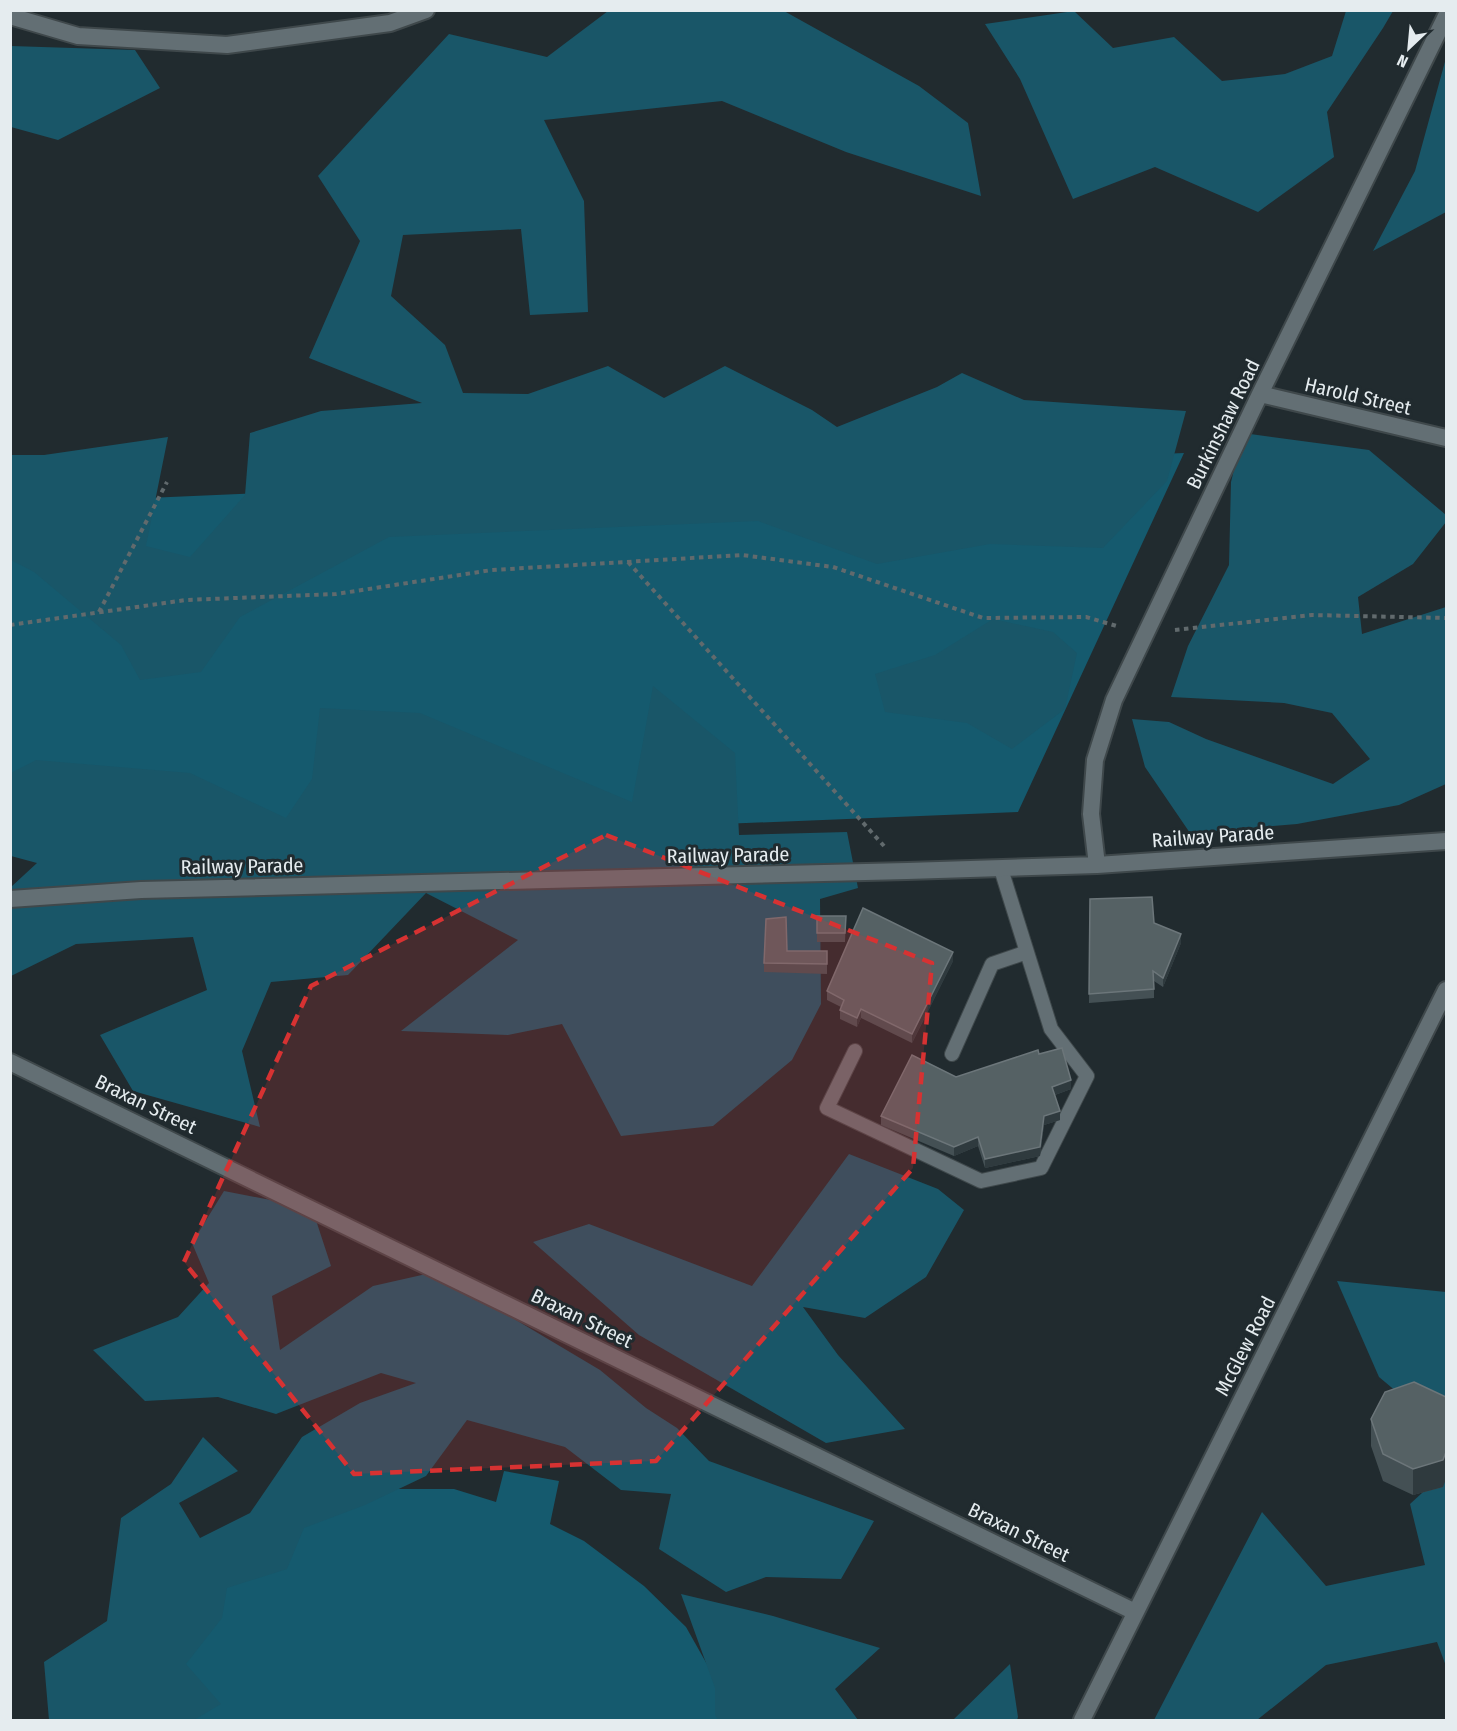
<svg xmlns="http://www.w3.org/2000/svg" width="1457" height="1731" font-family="'Fira Sans Condensed',sans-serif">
	<rect width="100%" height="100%" fill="#212b2f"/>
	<path fill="#155a6e" d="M1184 453 1018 812 11 853 10 504Z
		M504 1471 559 1481 550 1524 584 1541 644 1586 686 1627 717 1682 730 1720H99L279 1533 390 1489H454L496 1502Z"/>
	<path fill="#195668" d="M616 11H784L919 86 968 123 981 196 846 152 722 101 544 120 584 201 588 312 530 315 521 229 403 235 391 296 445 345 463 393 528 394 608 366 664 398 725 366 812 410 837 427 937 387 962 373 1024 400 1186 411 1167 481 1103 548 990 544 877 564 758 521 389 537 240 617 201 672 140 680 121 645 34 572 11 560V455H44L168 437 146 546 190 557 245 495 250 433 321 411 422 403 309 358 360 241 318 176 449 34 547 57 608 11Z
		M1074 11 1113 48 1174 37 1222 81 1285 74 1332 56 1346 11H1393L1383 28 1327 112 1334 157 1258 212 1155 167 1073 199 1020 79 985 24Z
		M11 46 135 50 160 88 58 140 11 127Z
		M1446 58V212L1373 251 1415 171Z
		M1243 433 1369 450 1446 515V522L1413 564 1358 597 1362 634 1446 607V784L1399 805 1297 824 1190 833 1145 767 1132 719 1169 722 1206 739 1333 784 1370 759 1332 713 1284 703 1171 697 1188 646 1229 565 1231 482Z
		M993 619 1053 632 1077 653 1065 709 1012 749 967 723 885 712 875 674 935 655Z
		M653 686 735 753 739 835 847 832 858 888 820 899 821 1004 792 1060 713 1126 621 1136 562 1024 508 1035 401 1031 518 940 426 893 348 975 271 982 242 1051 260 1127 133 1091 100 1035 207 990 193 937 76 944 11 976V887L37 863 11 856V773L36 760 190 773 286 818 312 779 320 708 420 713 632 802Z
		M849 1154 938 1189 964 1210 926 1277 865 1318 803 1307 838 1355 905 1429 826 1443 639 1335 533 1242 589 1224 752 1286Z
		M224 1191 312 1208 331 1266 272 1296 280 1350 373 1286 435 1272 600 1370 646 1408 677 1428 709 1461 874 1521 841 1579 766 1577 726 1592 659 1549 671 1494 621 1490 565 1447 467 1420 426 1476 365 1505 304 1528 287 1569 227 1588 222 1618 186 1664 221 1704 194 1720H49L44 1662 107 1621 121 1518 171 1484 203 1437 238 1471 179 1503 200 1538 250 1513 302 1437 360 1403 416 1383 381 1373 276 1414 218 1397 145 1401 93 1350 178 1317 209 1283 192 1243Z
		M1337 1281 1446 1292V1433L1379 1377Z
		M1446 1471V1666L1437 1642 1326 1665 1257 1720H1154L1262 1512 1326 1586 1425 1565 1410 1504Z
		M681 1594 773 1616 880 1648 835 1689 858 1720H718L715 1715V1688Z
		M1010 1664 1018 1717 1017 1720H953Z"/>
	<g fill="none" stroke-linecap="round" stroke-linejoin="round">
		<g stroke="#3f484b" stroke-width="16">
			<path id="service" d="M855 1051 827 1108 981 1181 1041 1168 1087 1076 1051 1029 1001 869
				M952 1054 992 964 1027 952"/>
		</g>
		<g stroke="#3f484b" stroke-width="20">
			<path id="minor" d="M1260 394 1446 438
				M1097 865 1091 814 1095 760 1114 700 1260 394 1446 16
				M10 899 141 890 907 871 1097 865 1446 841
				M10 1062 1135 1612
				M1082 1720 1446 990"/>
		</g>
		<g stroke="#3f484b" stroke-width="20">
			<path id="tertiary" d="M10 16 78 36 227 45 390 23 426 10"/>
		</g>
		<path stroke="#616a6d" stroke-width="4" stroke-dasharray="4.5 4.5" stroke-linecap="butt" d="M628 562 884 846
			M99 612 167 482
			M10 625 186 600 336 594 492 570 742 555 833 567 983 618 1086 617 1120 627
			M1175 630 1312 615 1446 618"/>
		<use href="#service" stroke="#636f74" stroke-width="14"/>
		<use href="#minor" stroke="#636f74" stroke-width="16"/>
		<use href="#tertiary" stroke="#636f74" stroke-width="16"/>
	</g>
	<path fill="#445054" d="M1090 899 1154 923 1181 943 1163 987 1154 981V998L1089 1003Z
		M817 916H846L845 942H817Z
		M787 951H827V974L764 972V963Z
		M953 961 912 1043 861 1018 857 1027 840 1019V1010L841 1007 827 1000V991Z
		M1039 1054 1071 1089 1055 1095 1060 1120 1044 1125 1040 1156 985 1168 978 1146 954 1156 881 1125V1116L956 1077Z
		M1371 1419 1443 1487 1413 1495 1383 1481 1371 1446Z"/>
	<path fill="#2f3a3e" d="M1181 934V943L1163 987V978Z
		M953 952V961L912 1043V1034Z
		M861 1009V1018L857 1027V1018Z
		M1071 1080V1089L1052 1096V1087Z
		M1060 1111V1120L1044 1125 1040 1156 985 1168V1159L1044 1116Z
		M978 1137V1146L954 1156V1147Z
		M1446 1452V1479L1443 1487 1413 1495V1469Z"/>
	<path fill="#556164" stroke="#6c767a" stroke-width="1.5" d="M1152 897 1154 923 1181 934 1163 978 1153 971 1154 989 1089 994 1090 899Z
		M863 908 953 952 912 1034 861 1009 857 1018 840 1010 844 1000 827 991Z
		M817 916H846L845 933H817Z
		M786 917 787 951H827V964L764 963 766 919Z
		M1062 1048 1071 1080 1052 1087 1060 1111 1044 1116 1040 1147 985 1159 978 1137 954 1147 881 1116 912 1055 956 1077 1038 1050 1039 1054Z
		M1414 1382 1446 1397V1452L1443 1460 1413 1469 1383 1454 1371 1419 1385 1392Z"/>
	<path fill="#d73232" fill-opacity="0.2" stroke="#d73232" stroke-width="4.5" stroke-dasharray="12 8" stroke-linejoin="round" d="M606 835 932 963 913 1168 656 1461 354 1474 184 1262 311 986Z"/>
	<g text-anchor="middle" stroke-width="6" stroke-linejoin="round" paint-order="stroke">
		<g font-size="20" fill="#e5ecef" stroke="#212b2f">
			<text transform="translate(1358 396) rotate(13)" y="7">Harold Street</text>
			<text transform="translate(1223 424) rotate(-64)" y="7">Burkinshaw Road</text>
			<text transform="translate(1213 836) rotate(-4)" y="7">Railway Parade</text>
			<text transform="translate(728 855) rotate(-1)" y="7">Railway Parade</text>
			<text transform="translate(242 866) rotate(-1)" y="7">Railway Parade</text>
			<text transform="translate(146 1104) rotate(26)" y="7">Braxan Street</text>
			<text transform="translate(582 1318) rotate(26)" y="7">Braxan Street</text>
			<text transform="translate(1245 1346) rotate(-63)" y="7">McGlew Road</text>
			<text transform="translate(1019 1532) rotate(26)" y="7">Braxan Street</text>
		</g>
	</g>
	<rect width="1457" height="1731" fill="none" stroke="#e5ecef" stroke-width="24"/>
	<g transform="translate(1409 48) rotate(206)" stroke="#212b2f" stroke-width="4.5" paint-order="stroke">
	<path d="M0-4.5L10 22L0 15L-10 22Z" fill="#e5ecef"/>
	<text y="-9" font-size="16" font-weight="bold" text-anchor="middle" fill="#e5ecef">N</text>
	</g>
</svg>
